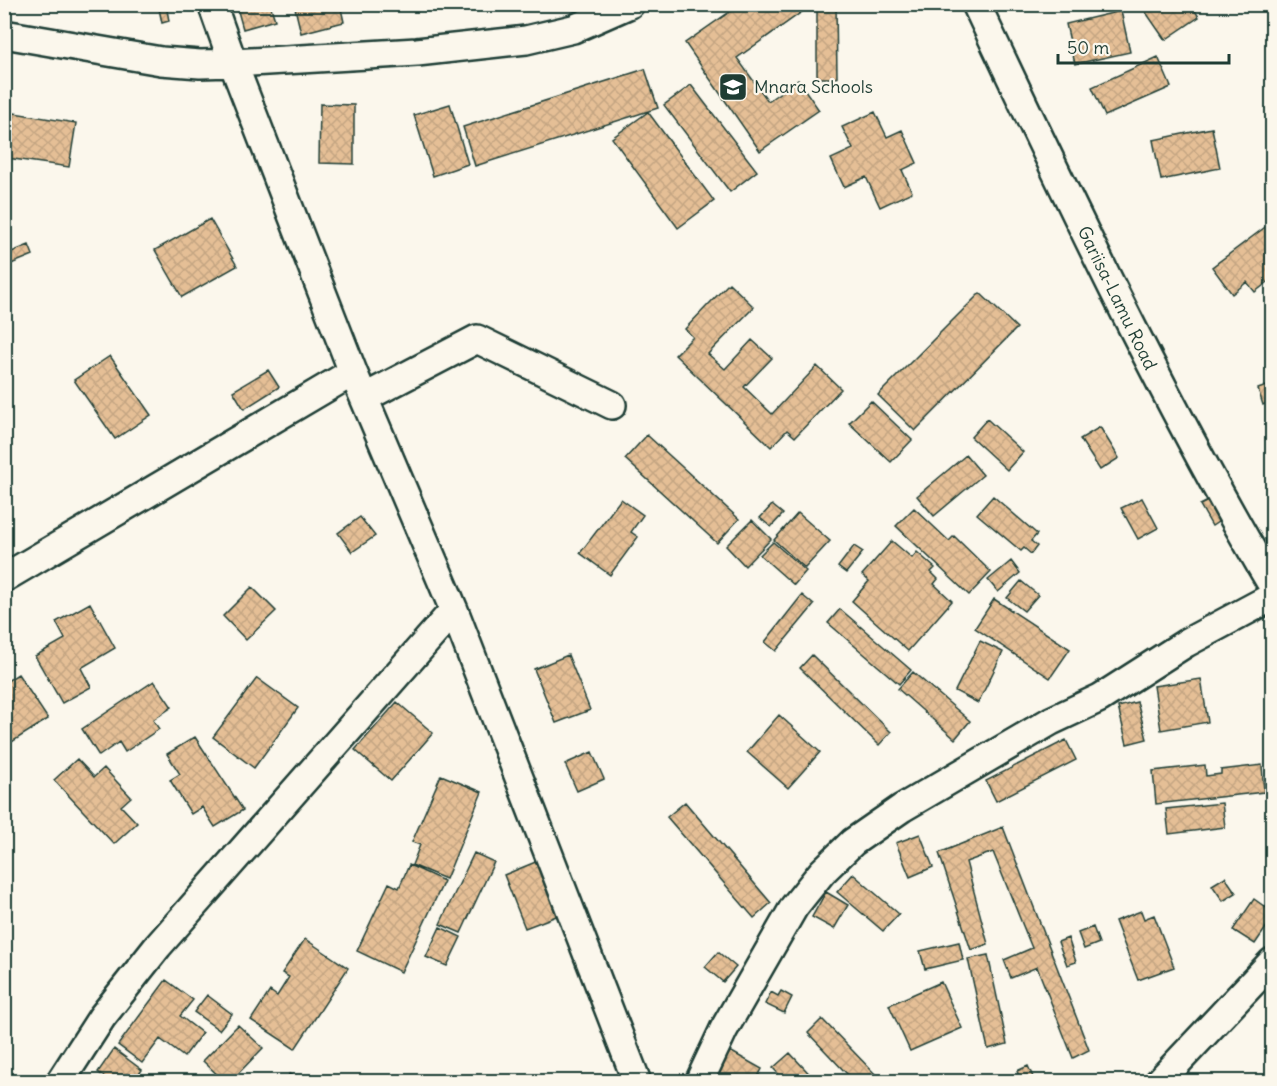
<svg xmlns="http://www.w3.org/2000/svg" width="1277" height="1086" font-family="Delius,sans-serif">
	<defs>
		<pattern id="building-cross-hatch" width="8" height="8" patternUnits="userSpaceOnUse" patternTransform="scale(1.5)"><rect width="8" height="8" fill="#e5bf96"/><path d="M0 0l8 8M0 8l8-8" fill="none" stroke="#c4a582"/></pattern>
	</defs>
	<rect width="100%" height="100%" fill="#fbf7ec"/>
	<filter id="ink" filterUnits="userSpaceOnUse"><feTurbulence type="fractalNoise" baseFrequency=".0167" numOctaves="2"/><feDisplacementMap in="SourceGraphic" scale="12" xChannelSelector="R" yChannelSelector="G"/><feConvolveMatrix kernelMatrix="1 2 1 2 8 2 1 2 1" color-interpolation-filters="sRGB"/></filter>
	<g filter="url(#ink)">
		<path fill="url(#building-cross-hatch)" stroke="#1f3d34" stroke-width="1.5" d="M158 4H166L169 21 162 23Z
			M236 4H270L275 20 243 29Z
			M294 4H340L344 22 301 33Z
			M741 4H813L737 58 768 101 798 80 819 110 760 151 685 43Z
			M817 4H836L837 78H817Z
			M1155 4H1191L1199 17 1165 40 1145 11Z
			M1121 11 1130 52 1075 64 1066 24Z
			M1158 57 1171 87 1105 116 1092 87Z
			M645 69 658 108 475 166 463 127Z
			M691 85 757 171 730 192 664 105Z
			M320 104 354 105V164L319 163Z
			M450 104 468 164 433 176 414 115Z
			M648 112 714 201 678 228 612 138Z
			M875 112 887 137 902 130 917 163 902 170 912 192 880 207 866 177 844 187 831 159 853 149 842 127Z
			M14 113 76 123 69 167 7 158Z
			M1212 128 1220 168 1161 180 1153 140Z
			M210 219 237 266 182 297 155 250Z
			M1268 225 1272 231V279L1255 292 1247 282 1232 294 1212 267Z
			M29 245 33 255 4 267V255Z
			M729 283 754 307 708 354 725 369 752 340 772 358 744 387 772 414 817 366 841 389 795 437 787 430 771 447 675 355 693 337 685 329Z
			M980 293 1017 328 915 431 878 395Z
			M110 356 151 415 115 439 74 380Z
			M268 370 279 387 244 409 233 391Z
			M1272 384V401L1263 405 1258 389Z
			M871 401 912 440 891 462 849 423Z
			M987 419 1023 452 1007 470 971 437Z
			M1100 427 1119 458 1100 470 1080 439Z
			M647 435 739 519 717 543 625 459Z
			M966 455 983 475 934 516 917 496Z
			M993 496 1037 534 1031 541 1037 546 1031 554 1024 548 1021 551 977 514Z
			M1142 498 1158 528 1138 539 1121 508Z
			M621 499 643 515 631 532 638 537 610 575 580 553Z
			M1210 500 1221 520 1212 526 1200 505Z
			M772 505 783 514 771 527 760 518Z
			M914 508 949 541 954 536 991 572 969 595 896 526Z
			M798 513 830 541 805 568 774 540Z
			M360 517 375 536 352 552 338 533Z
			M752 520 771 539 745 566 726 546Z
			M892 541 912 558 917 552 935 568 931 572 938 579 934 584 952 601 908 651 852 601 869 581 862 575Z
			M773 542 806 571 794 585 760 555Z
			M854 546 863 552 846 573 838 567Z
			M1011 561 1020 573 998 592 988 580Z
			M1021 581 1038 595 1024 611 1007 598Z
			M252 587 276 611 246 640 223 616Z
			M802 595 814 605 776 651 765 642Z
			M994 599 1070 649 1050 678 975 628Z
			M90 603 115 648 81 668 91 687 62 703 35 656 65 639 56 622Z
			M840 609 911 670 899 684 828 623Z
			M980 641 1003 652 978 703 955 691Z
			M568 655 590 710 556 723 534 669Z
			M812 655 891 732 879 745 800 668Z
			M913 672 970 721 955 739 898 689Z
			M18 674 48 719 4 747V683Z
			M257 678 298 708 254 768 213 737Z
			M1201 679 1208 722 1161 730 1154 686Z
			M154 681 172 707 153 720 159 729 125 752 119 742 99 756 82 729Z
			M397 702 433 733 391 781 355 750Z
			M1137 702 1147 739 1127 744 1118 707Z
			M779 715 820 752 788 788 747 752Z
			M195 737 243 810 215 827 202 807 191 814 170 780 180 774 167 754Z
			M1066 740 1076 760 996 801 986 781Z
			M592 752 604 779 577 791 565 764Z
			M77 759 94 777 104 768 131 797 121 806 137 823 114 844 54 780Z
			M1205 765 1206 776 1221 774V770L1262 765 1264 792 1156 804 1153 771Z
			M441 775 482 792 446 879 412 865 420 845 412 842Z
			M685 802 771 903 754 918 667 817Z
			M1222 803 1225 827 1169 834 1166 809Z
			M1003 827 1089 1050 1073 1058 1037 967 1011 978 1004 960 1032 948 993 852 966 862 988 944 971 950 939 853Z
			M920 834 933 867 910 877 896 843Z
			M474 853 494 862 461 933 440 924Z
			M538 861 559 915 525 928 504 875Z
			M409 865 444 881 401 972 357 951 389 883 399 888Z
			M853 874 899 914 883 931 837 892Z
			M1225 877 1236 893 1223 901 1212 885Z
			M826 892 848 905 834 929 812 917Z
			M1254 899 1272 912V919L1255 944 1233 930Z
			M1141 911 1144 919 1154 915 1174 967 1138 980 1115 921Z
			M440 927 461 937 447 966 426 957Z
			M1093 927 1099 943 1084 949 1078 933Z
			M1068 938 1076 962 1067 965 1058 942Z
			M305 939 348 968 295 1049 251 1020 270 991 277 996 289 977 282 973Z
			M959 942 963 960 925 969 920 951Z
			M718 952 736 967 723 982 705 967Z
			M988 955 1007 1044 988 1049 968 959Z
			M166 980 193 1000 180 1016 202 1033 184 1057 160 1039 142 1063 118 1045Z
			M941 982 962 1028 910 1051 889 1005Z
			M781 991 792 997 784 1013 765 1004 771 992 778 996Z
			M207 995 232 1014 219 1030 194 1012Z
			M822 1019 876 1075 869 1082H841L848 1075 808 1033Z
			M238 1025 263 1048 230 1082H225L203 1061Z
			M114 1049 142 1070 135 1080 127 1074 121 1082H111L98 1072Z
			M730 1051 762 1069 755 1082H713Z
			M790 1053 817 1082H786L773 1068Z
			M1028 1066 1033 1077 1021 1082 1017 1071Z
			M289 1074 306 1082H286Z"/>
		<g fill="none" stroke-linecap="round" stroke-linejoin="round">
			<g stroke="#1f3d34" stroke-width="32">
				<path id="minor" d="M212 4 233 63 353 372 454 610 637 1082
					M976 4C1069 201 1162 398 1272 585
					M4 34 161 61 200 64 233 63 417 52 526 40 573 29 630 4
					M364 398 477 339 612 405
					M4 578 353 372
					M60 1082 102 1017 158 946 454 610
					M699 1082 724 1029 794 907 822 872 853 842 902 808 1051 721 1100 698 1186 643 1272 597
					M1159 1082 1272 962"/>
			</g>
			<use href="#minor" stroke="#fbf7ec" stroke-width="27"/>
		</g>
	</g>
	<defs>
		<g id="school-square" transform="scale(1.5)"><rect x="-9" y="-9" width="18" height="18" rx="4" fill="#1f3d34" stroke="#fbf7ec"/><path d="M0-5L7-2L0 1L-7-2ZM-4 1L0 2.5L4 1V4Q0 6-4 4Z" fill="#fff"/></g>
	</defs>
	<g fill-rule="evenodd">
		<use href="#school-square" x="733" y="87"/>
	</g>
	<g text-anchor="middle" stroke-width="4.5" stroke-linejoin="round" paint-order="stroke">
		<g font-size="18" fill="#1f3d34" stroke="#fbf7ec" text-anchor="start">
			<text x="754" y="93">Mnara Schools</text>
		</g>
		<g font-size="18" fill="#1f3d34" stroke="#fbf7ec">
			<text transform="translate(1117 298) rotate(64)" y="6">Gariisa-Lamu Road</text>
		</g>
	</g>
	<rect width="1277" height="1086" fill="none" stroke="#fbf7ec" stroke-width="24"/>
	<rect x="12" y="12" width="1253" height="1062" fill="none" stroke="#1f3d34" stroke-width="2" filter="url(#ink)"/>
	<path d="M1058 54v9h171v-9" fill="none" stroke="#1f3d34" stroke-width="3"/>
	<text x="1067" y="54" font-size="18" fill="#1f3d34" stroke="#fbf7ec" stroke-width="4.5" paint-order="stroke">50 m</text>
</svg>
